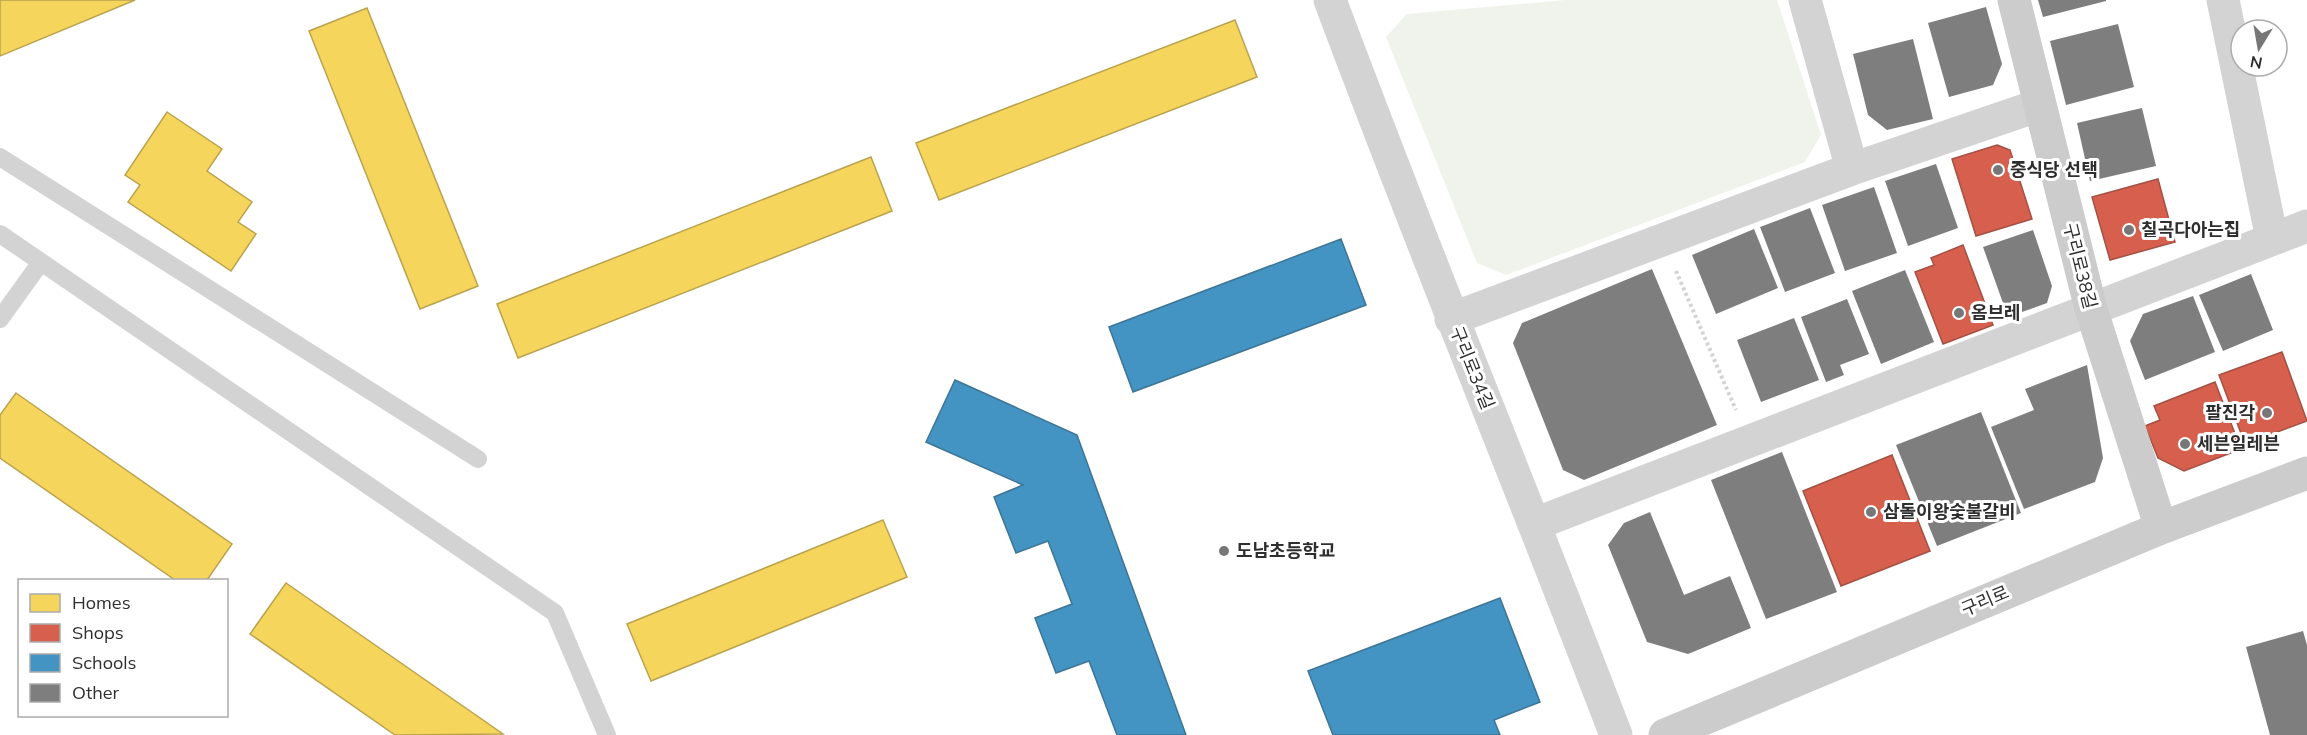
<svg xmlns="http://www.w3.org/2000/svg" width="2307" height="735" font-family="Mulish,'Noto Sans KR',sans-serif">
	<rect width="100%" height="100%" fill="#fff"/>
	<path fill="#f0f3ec" d="M1565 0H1777L1821 135 1805 162 1506 275 1477 263 1386 37 1407 14Z"/>
	<path fill="#f6d55c" stroke="#baa34e" stroke-width="1.5" d="M0 0H135L0 56Z
		M367 8 478 286 420 309 309 31Z
		M1235 20 1257 77 939 200 916 143Z
		M167 112 222 149 207 171 252 202 238 222 256 234 231 271 128 202 140 185 125 175Z
		M871 157 892 211 518 358 497 304Z
		M16 393 232 544 207 580H175L0 458V415Z
		M883 520 907 577 651 681 627 624Z
		M286 583 503 734 395 735 250 634Z"/>
	<path fill="#d6604d" stroke="#a45144" stroke-width="1.5" d="M1997 145 2010 150 2032 219 1976 236 1952 159Z
		M2158 179 2175 242 2110 260 2092 197Z
		M1963 245 1993 325 1943 344 1915 272 1934 265 1931 258Z
		M2282 352 2307 421 2245 444 2219 375Z
		M2215 382 2241 449 2184 471 2158 458 2145 426 2160 420 2154 406Z
		M1892 455 1930 551 1841 586 1803 491Z"/>
	<path fill="#4393c3" stroke="#3d7596" stroke-width="1.5" d="M1341 239 1366 305 1133 392 1109 327Z
		M955 380 1077 435 1186 735H1117L1089 661 1056 673 1035 618 1072 604 1048 541 1016 553 994 497 1023 485 926 442Z
		M1500 598 1540 702 1494 720 1500 735H1333L1308 671Z"/>
	<path fill="#7e7e7e" d="M2038 0H2106V1L2043 17Z
		M1986 7 2002 64 1993 85 1949 97 1928 23Z
		M2118 24 2134 87 2066 105 2050 41Z
		M1913 39 1933 119 1887 130 1868 115 1853 54Z
		M2142 108 2156 166 2090 181 2077 123Z
		M1936 164 1958 228 1908 246 1885 181Z
		M1874 187 1897 253 1845 271 1822 205Z
		M1810 208 1835 273 1785 292 1760 227Z
		M1754 229 1778 288 1716 314 1692 255Z
		M2033 230 2052 286 2047 303 2008 317 1983 247Z
		M1652 269 1717 425 1584 480 1563 470 1513 343 1522 323Z
		M1905 270 1934 342 1881 364 1852 291Z
		M2251 274 2273 330 2223 351 2199 295Z
		M2193 296 2215 352 2145 380 2130 341 2143 314Z
		M1847 299 1869 354 1840 365 1844 375 1826 382 1801 317Z
		M1794 318 1819 380 1761 402 1737 340Z
		M2087 365 2103 458 2095 482 2024 509 1991 427 2034 410 2025 389Z
		M1981 412 2021 513 1937 546 1896 445Z
		M1782 452 1837 592 1766 619 1711 480Z
		M1650 512 1684 595 1730 576 1751 628 1688 654 1647 642 1608 545 1624 523Z
		M2303 631 2307 645V735H2270L2246 647Z"/>
	<g fill="none" stroke-linecap="round" stroke-linejoin="round">
		<path stroke="#d3d3d3" stroke-width="4" stroke-dasharray="3 3" stroke-linecap="butt" d="M1676 271 1736 410"/>
		<path stroke="#d3d3d3" stroke-width="18" d="M0 157 478 459
			M0 234 555 613 607 735
			M0 319 41 262"/>
		<path stroke="#d3d3d3" stroke-width="33" d="M1330 0C1422 247 1522 489 1616 735
			M1805 0 1852 169
			M2223 0 2272 239
			M1451 319 1852 169 2040 105
			M1535 524 2307 226"/>
		<path stroke="#ccc" stroke-width="33" d="M2014 0 2091 309 2161 528
			M1665 735 2161 528 2307 473"/>
	</g>
	<g fill="#777" stroke="#fff" stroke-width="2">
		<circle cx="1998" cy="170" r="6"/>
		<circle cx="2129" cy="230" r="6"/>
		<circle cx="1959" cy="313" r="6"/>
		<circle cx="2267" cy="413" r="6"/>
		<circle cx="2185" cy="444" r="6"/>
		<circle cx="1871" cy="512" r="6"/>
		<circle cx="1224" cy="551" r="6"/>
	</g>
	<g text-anchor="middle" stroke-width="6" stroke-linejoin="round" paint-order="stroke">
		<g font-size="18" font-weight="bold" fill="#2e2e2e" stroke="#fff" text-anchor="start">
			<text x="2010" y="176">중식당 선택</text>
			<text x="2141" y="236">칠곡다아는집</text>
			<text x="1971" y="319">옴브레</text>
			<text x="2255" y="419" text-anchor="end">팔진각</text>
			<text x="2197" y="450">세븐일레븐</text>
			<text x="1883" y="518">삼돌이왕숯불갈비</text>
			<text x="1236" y="557">도남초등학교</text>
		</g>
		<g font-size="18" fill="#2e2e2e" stroke="#fff">
			<text transform="translate(2080 266) rotate(76)" y="6">구리로38길</text>
			<text transform="translate(1472 368) rotate(68)" y="6">구리로34길</text>
			<text transform="translate(1985 601) rotate(-23)" y="6">구리로</text>
		</g>
	</g>
	<rect x="18" y="579" width="210" height="138" fill="#ffffff" stroke="#ababab" stroke-width="1.5"/>
	<rect x="30" y="594" width="30" height="18" fill="#f6d55c" stroke="#ababab" stroke-width="1.5"/>
	<text x="72" y="609" font-size="18" fill="#2e2e2e">Homes</text>
	<rect x="30" y="624" width="30" height="18" fill="#d6604d" stroke="#ababab" stroke-width="1.5"/>
	<text x="72" y="639" font-size="18" fill="#2e2e2e">Shops</text>
	<rect x="30" y="654" width="30" height="18" fill="#4393c3" stroke="#ababab" stroke-width="1.5"/>
	<text x="72" y="669" font-size="18" fill="#2e2e2e">Schools</text>
	<rect x="30" y="684" width="30" height="18" fill="#7e7e7e" stroke="#ababab" stroke-width="1.5"/>
	<text x="72" y="699" font-size="18" fill="#2e2e2e">Other</text>
	<g transform="translate(2259 48) rotate(191)"><circle r="28" fill="#ffffff" stroke="#ababab" stroke-width="1.5"/>
	<path d="M0-4.5L10 22L0 15L-10 22Z" fill="#777777"/>
	<text y="-9" font-size="16" font-weight="bold" text-anchor="middle" fill="#2e2e2e">N</text>
	</g>
</svg>
